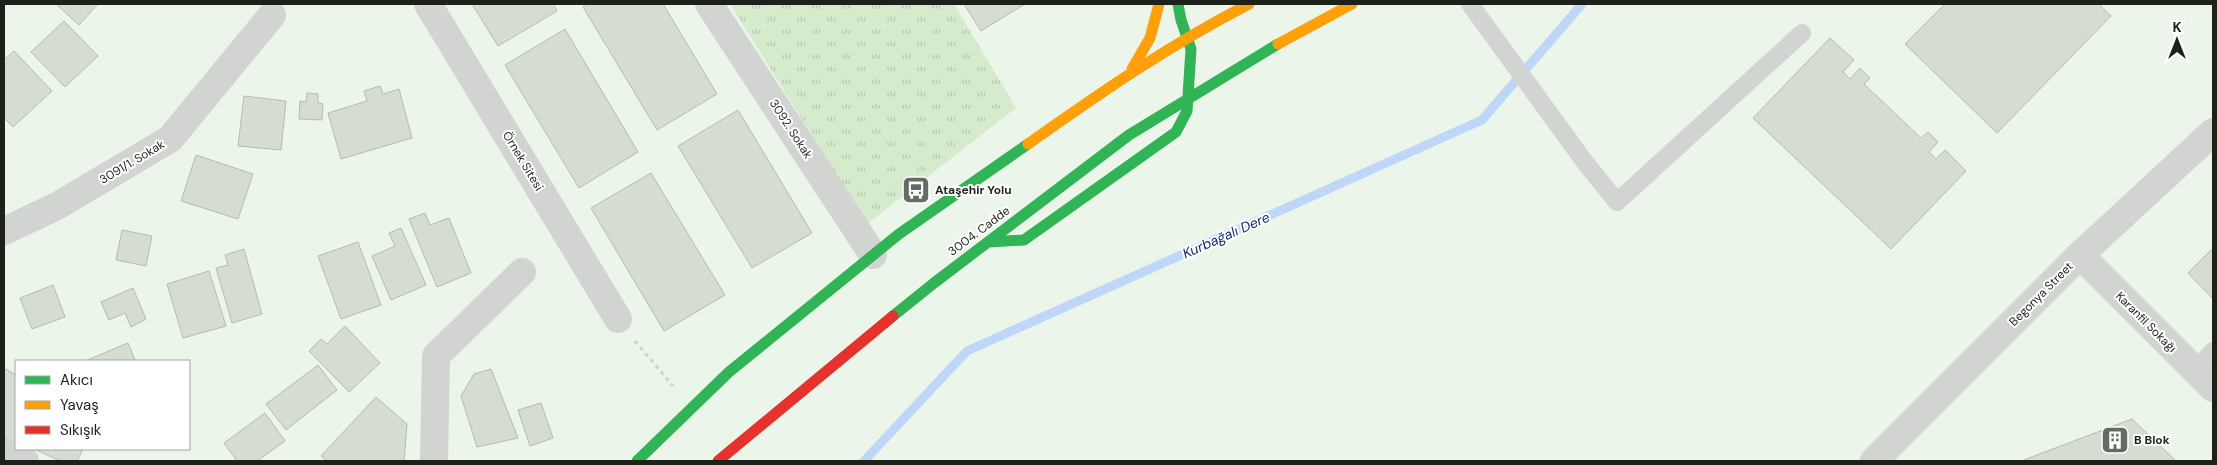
<svg xmlns="http://www.w3.org/2000/svg" width="2217" height="465" font-family="'DM Sans',sans-serif">
	<defs>
		<pattern id="grass-tufts" width="24" height="20" patternUnits="userSpaceOnUse" patternTransform="scale(1.25)"><rect width="24" height="20" fill="#d6ebcc"/><path d="M3 7l-1-3M5 7V3M7 7l1-3M15 17l-1-3M17 17v-4M19 17l1-3" fill="none" stroke="#b7c9af"/></pattern>
	</defs>
	<rect width="100%" height="100%" fill="#ecf5e9"/>
	<path fill="url(#grass-tufts)" d="M730 4H954L1016 108 867 224Z"/>
	<g fill="none" stroke-linecap="round" stroke-linejoin="round">
		<path stroke="#bed6f8" stroke-width="9" d="M864 461 967 351 1482 120 1582 4"/>
	</g>
	<path fill="#d5ddd2" stroke="#b4bbb1" d="M56 4H98L79 25Z
		M472 4H553L557 11 498 46Z
		M588 4H663L717 94 657 130 583 7Z
		M964 4H1025L981 31Z
		M1945 4H2099L2111 16 1997 133 1905 44Z
		M64 21 98 56 65 87 31 52Z
		M565 29 638 152 579 188 505 65Z
		M1830 38 1854 60 1843 72 1850 79 1860 68 1870 78 1864 84 1921 138 1928 132 1938 142 1929 152 1936 159 1945 150 1966 171 1891 249 1753 118Z
		M14 51 52 91 13 127 4 118V60Z
		M380 86 383 94 399 89 412 138 341 159 328 113 367 101 364 91Z
		M307 93 318 94V103L323 104 322 120 299 119 300 101 306 102Z
		M244 96 286 101 281 150 238 146Z
		M738 110 812 233 752 268 678 146Z
		M196 155 253 174 238 219 181 201Z
		M651 173 725 295 664 331 591 208Z
		M425 213 430 225 449 218 471 273 437 287 409 219Z
		M401 228 426 285 391 300 372 256 395 246 389 233Z
		M122 230 152 236 146 266 116 260Z
		M358 242 381 305 341 319 318 256Z
		M2213 248V299L2188 273Z
		M244 249 262 314 232 323 216 268 228 265 225 255Z
		M209 271 226 326 183 338 167 284Z
		M53 285 65 317 32 329 20 298Z
		M133 288 146 319 131 327 125 313 109 320 101 302Z
		M345 326 380 363 349 392 309 351 321 339 327 344Z
		M128 343 135 360 133 361H85Z
		M318 365 337 390 286 430 266 404Z
		M4 368 16 375V444L4 437Z
		M491 369 518 438 477 447 461 396 474 374Z
		M376 397 407 424 404 461H327L321 456Z
		M541 403 553 438 530 446 518 410Z
		M265 413 285 441 257 461H237L224 443Z
		M2132 419 2176 461H2021Z
		M34 449H83L77 461H60Z"/>
	<g fill="none" stroke-linecap="round" stroke-linejoin="round">
		<path stroke="#d1d3d0" stroke-width="3" stroke-dasharray="4 4" stroke-linecap="butt" d="M635 341 673 386"/>
		<path stroke="#d1d4d1" stroke-width="18" d="M1470 4 1584 161 1617 202 1802 33
			M2195 370 2213 351"/>
		<path stroke="#d1d4d1" stroke-width="28" d="M428 4 618 319
			M709 4 873 255
			M4 231 57 206 170 139 272 15
			M2080 255 2213 388
			M4 452 25 461
			M434 461 436 356 522 272
			M1874 461 2080 255 2213 132"/>
		<path stroke="#30b455" stroke-width="11" d="M988 242 1024 240 1176 132 1187 111 1191 49 1181 20 1178 4
			M893 316 934 283 1129 135 1278 44
			M637 461 729 372 899 234 1028 144"/>
		<path stroke="#ff9f0a" stroke-width="11" d="M1278 44 1352 4
			M1132 69 1150 38 1159 4
			M1028 144C1100 93 1171 44 1249 4"/>
		<path stroke="#e5322d" stroke-width="11" d="M718 461 893 316"/>
	</g>
	<defs>
		<g id="bus-square" transform="scale(1.4375)"><rect x="-9" y="-9" width="18" height="18" rx="4" fill="#656c62" stroke="#fff"/><path d="M-5-6H5V4H4V6H2V4H-2V6H-4V4H-5ZM-3.5-4V0h7V-4ZM-3.5 1.2v1.5H-2V1.2ZM2 1.2v1.5H3.5V1.2Z" fill="#fff"/></g>
		<g id="building-square" transform="scale(1.4375)"><rect x="-9" y="-9" width="18" height="18" rx="4" fill="#656c62" stroke="#fff"/><path d="M-4-6H4V6H1V3H-1V6H-4ZM-2.5-4.3h1.7v1.8h-1.7ZM.8-4.3h1.7v1.8H.8ZM-2.5-1h1.7V.8h-1.7ZM.8-1h1.7V.8H.8Z" fill="#fff"/></g>
	</defs>
	<g fill-rule="evenodd">
		<use href="#bus-square" x="916" y="190"/>
		<use href="#building-square" x="2115" y="440"/>
	</g>
	<g text-anchor="middle" stroke-width="4" stroke-linejoin="round" paint-order="stroke">
		<g font-size="12" fill="#1c221a" stroke="#fff">
			<text transform="translate(791 129) rotate(57)" y="4">3092. Sokak</text>
			<text transform="translate(523 161) rotate(59)" y="4">Örnek Sitesi</text>
			<text transform="translate(132 162) rotate(-31)" y="4">3091/1. Sokak</text>
			<text transform="translate(979 231) rotate(-37)" y="4">3004. Cadde</text>
			<text transform="translate(2041 294) rotate(-45)" y="4">Begonya Street</text>
			<text transform="translate(2146 322) rotate(45)" y="4">Karanfil Sokağı</text>
		</g>
		<g font-size="12" font-weight="bold" fill="#1c221a" stroke="#fff" text-anchor="start">
			<text x="935" y="194">Ataşehir Yolu</text>
			<text x="2134" y="444">B Blok</text>
		</g>
		<g font-size="14" font-style="italic" fill="#102e6c" stroke="#fff">
			<text transform="translate(1226 235) rotate(-24)" y="5">Kurbağalı Dere</text>
		</g>
	</g>
	<rect width="2217" height="465" fill="none" stroke="#1c221a" stroke-width="10"/>
	<rect x="15" y="360" width="175" height="90" fill="#ffffff" stroke="#a4a7a3"/>
	<rect x="25" y="376" width="25" height="8" fill="#30b455" stroke="#a4a7a3"/>
	<text x="60" y="385" font-size="15" fill="#1c221a">Akıcı</text>
	<rect x="25" y="401" width="25" height="8" fill="#ff9f0a" stroke="#a4a7a3"/>
	<text x="60" y="410" font-size="15" fill="#1c221a">Yavaş</text>
	<rect x="25" y="426" width="25" height="8" fill="#e5322d" stroke="#a4a7a3"/>
	<text x="60" y="435" font-size="15" fill="#1c221a">Sıkışık</text>
	<g transform="translate(2177 40)" stroke="#ffffff" stroke-width="4" paint-order="stroke">
	<path d="M0-4L9 19L0 12L-9 19Z" fill="#1c221a"/>
	<text y="-8" font-size="14" font-weight="bold" text-anchor="middle" fill="#1c221a">K</text>
	</g>
</svg>
